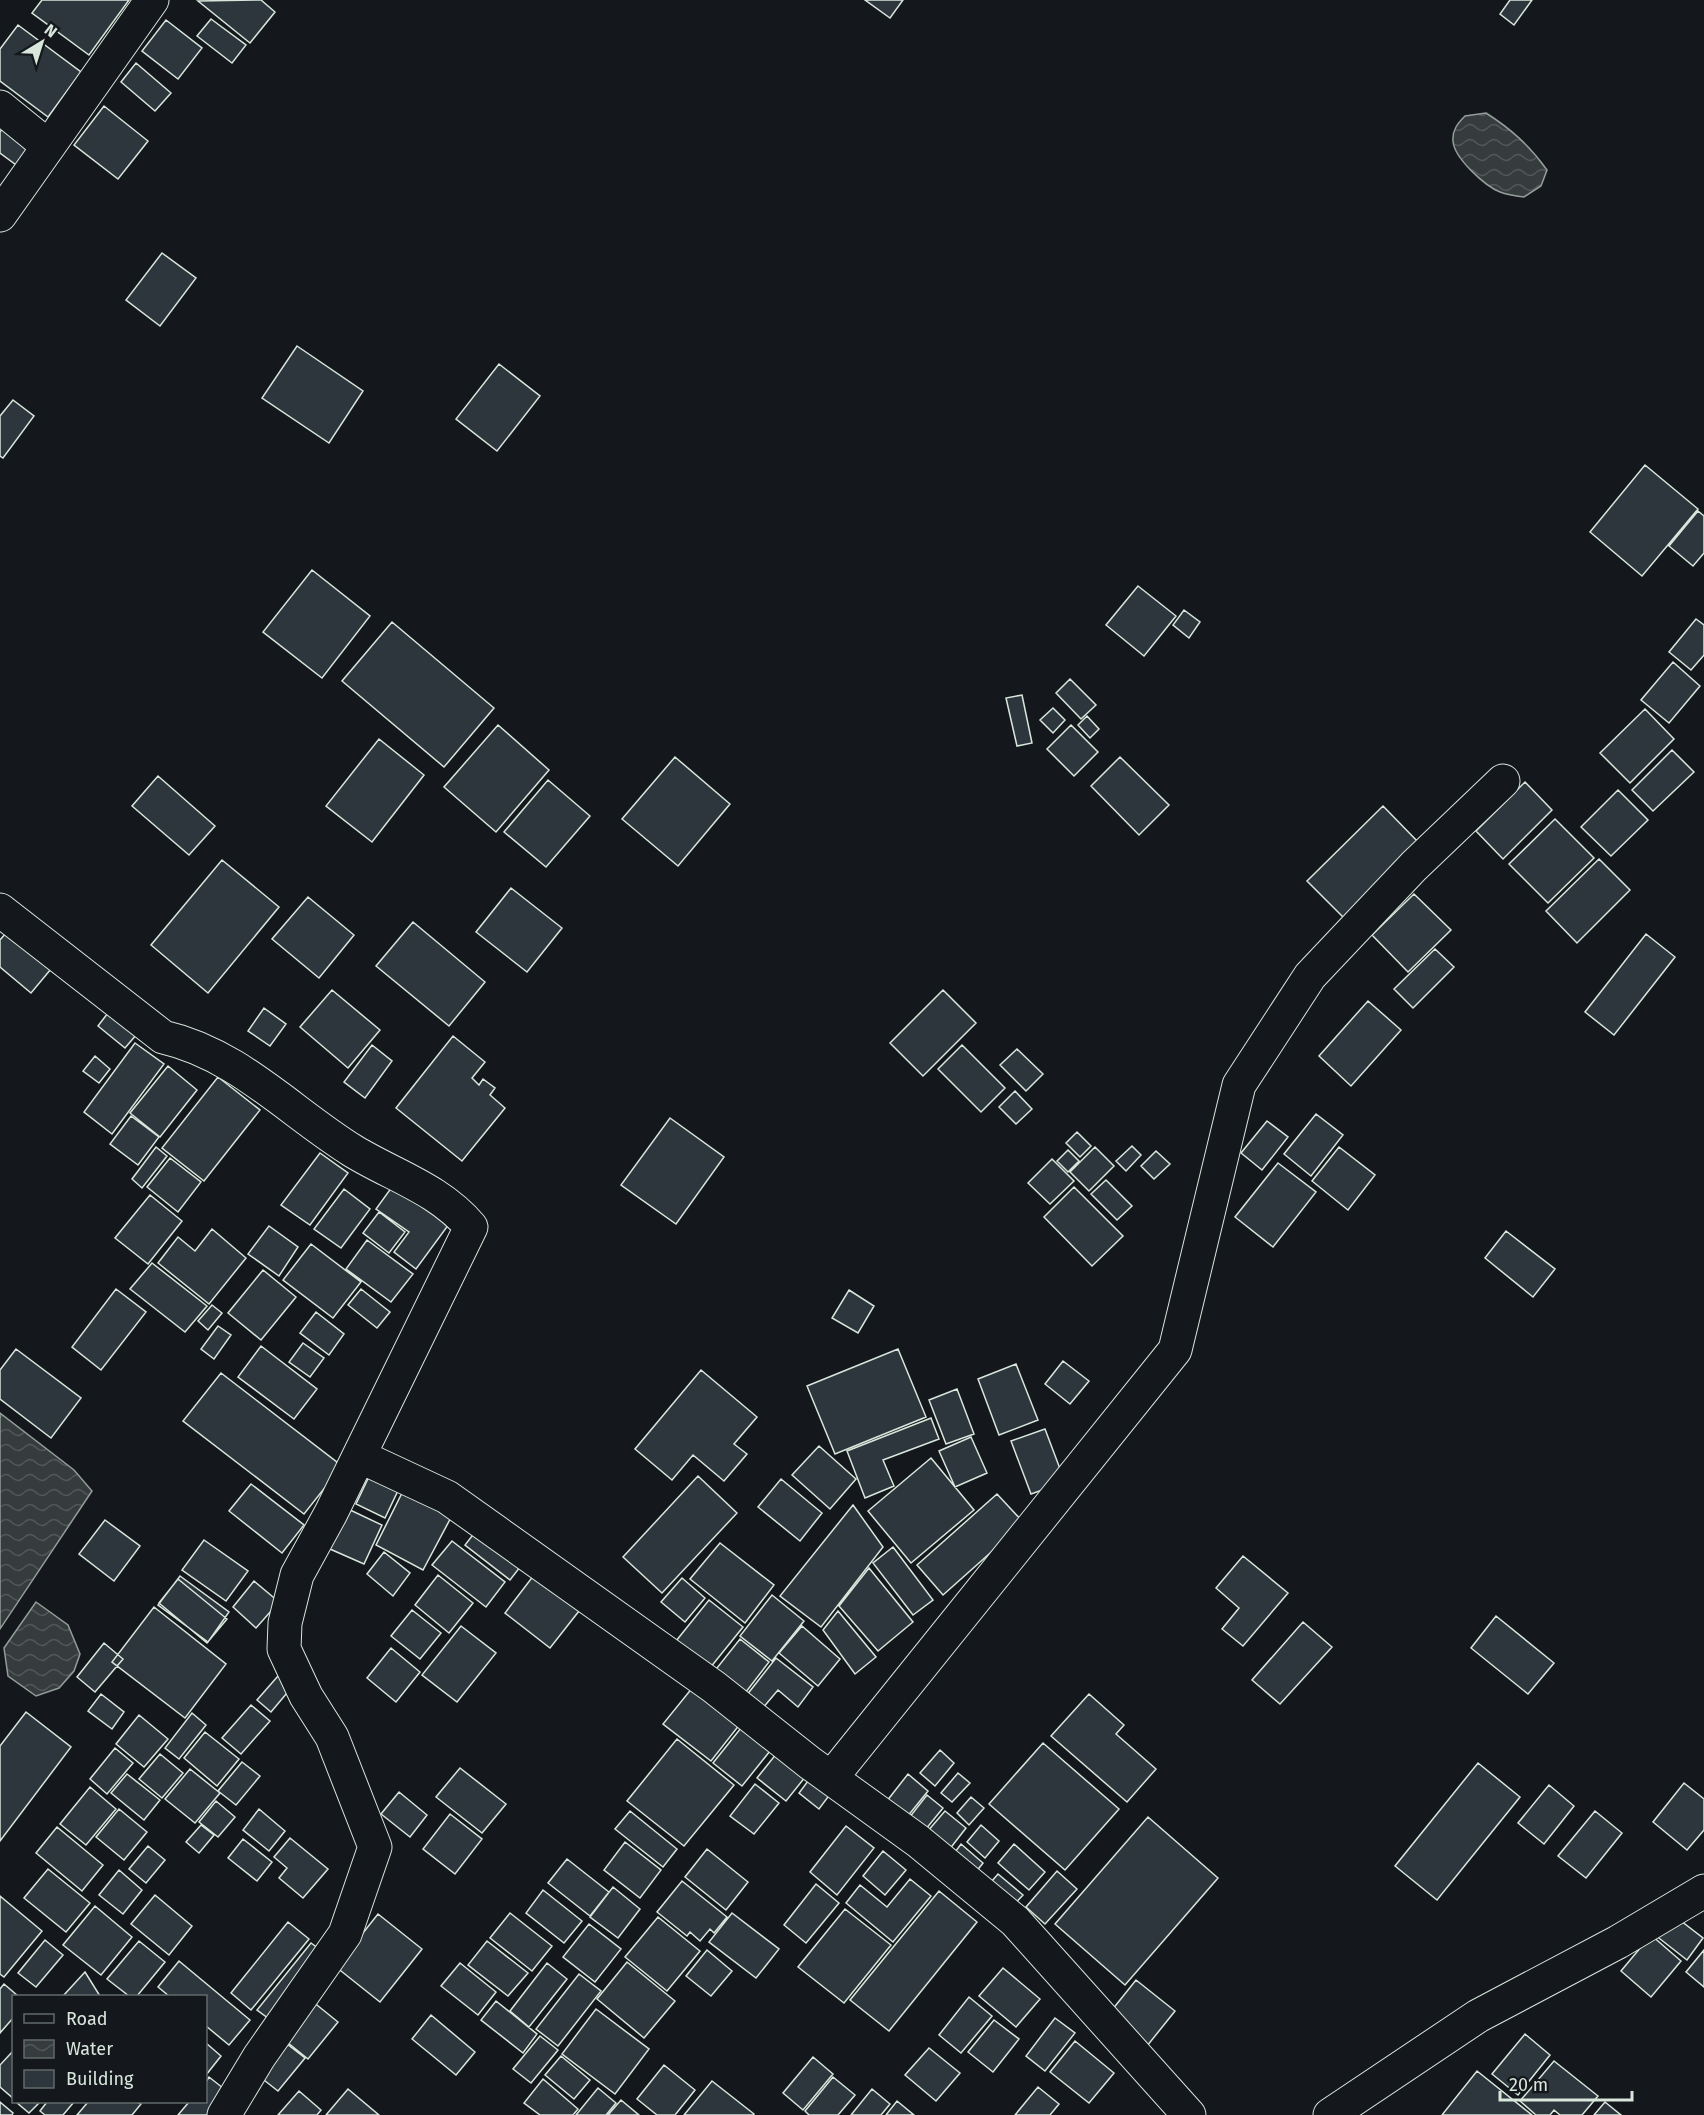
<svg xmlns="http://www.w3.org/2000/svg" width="1704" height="2115" font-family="'Fira Sans',sans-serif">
	<defs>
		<pattern id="water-waves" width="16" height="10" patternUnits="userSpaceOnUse" patternTransform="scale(1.5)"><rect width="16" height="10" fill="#363b3e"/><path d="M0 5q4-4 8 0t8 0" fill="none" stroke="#525759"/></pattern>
	</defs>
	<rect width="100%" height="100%" fill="#14181c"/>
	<path fill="url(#water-waves)" stroke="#939e99" stroke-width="1.5" d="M1486 113C1511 129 1529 145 1547 170L1541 186 1524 197C1516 196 1508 195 1500 192 1485 186 1454 158 1453 141 1452 130 1458 123 1465 116Z
		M0 1413 74 1470 92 1491 0 1629Z
		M36 1602 68 1625 80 1654 74 1671 59 1688 36 1696 8 1676 4 1648Z"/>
	<path fill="#2c363c" stroke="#d8e6dc" stroke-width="1.5" d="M42 0H129L89 55 32 13Z
		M261 0 275 12 250 43 198 1Z
		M865 0H903L890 18Z
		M1510 0H1532L1514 25 1500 14Z
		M211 19 246 45 232 63 197 36Z
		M166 20 202 48 178 79 142 51Z
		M18 25 81 72 48 117 0 81V49Z
		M136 63 171 93 155 111 121 82Z
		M104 106 148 141 118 179 74 145Z
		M10 119 43 144 23 170 0 153V132Z
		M162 253 196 278 160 326 126 300Z
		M297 346 363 391 329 443 262 398Z
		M499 364 540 396 497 451 456 419Z
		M13 400 34 416 3 458 0 456V416Z
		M1645 465 1698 509 1642 576 1590 532Z
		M1698 511 1704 516V553L1693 566 1669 546Z
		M312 570 370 616 322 678 263 632Z
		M1138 586 1176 616 1144 656 1106 625Z
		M1184 610 1200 622 1189 638 1173 625Z
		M1696 619 1704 625V655L1691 670 1669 652Z
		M392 622 494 708 444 767 342 681Z
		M1673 662 1700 686 1669 723 1641 700Z
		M1070 679 1096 705 1081 719 1056 693Z
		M1022 695 1032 743 1017 746 1006 698Z
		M1053 708 1065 720 1053 733 1040 720Z
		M1645 709 1674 739 1630 783 1600 753Z
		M1087 716 1099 729 1090 738 1078 725Z
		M498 725 549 770 496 832 444 787Z
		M1071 725 1098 752 1074 776 1047 749Z
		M379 739 424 775 372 842 326 806Z
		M1672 750 1694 772 1653 811 1632 790Z
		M675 757 730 804 678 866 622 819Z
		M1120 757 1169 805 1139 835 1091 786Z
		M158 776 215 826 189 855 132 806Z
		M548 780 590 816 546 867 504 832Z
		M1525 782 1552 810 1503 859 1476 831Z
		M1618 790 1648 820 1611 856 1581 827Z
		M1383 806 1421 845 1346 920 1307 881Z
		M1555 819 1594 858 1548 903 1509 864Z
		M1599 859 1630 890 1577 943 1546 911Z
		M222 860 279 907 208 993 151 945Z
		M511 888 562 928 527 972 476 932Z
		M1414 894 1451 930 1408 972 1372 935Z
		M308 897 354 935 319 978 272 939Z
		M413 922 485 982 449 1026 376 966Z
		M12 926 56 963 31 993 0 967V940Z
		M1646 934 1675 957 1614 1035 1585 1012Z
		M1435 949 1454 967 1413 1008 1394 989Z
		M332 990 380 1030 348 1068 300 1027Z
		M943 990 976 1023 923 1076 890 1043Z
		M1368 1001 1401 1030 1351 1086 1319 1056Z
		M114 1005 142 1028 125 1048 98 1026Z
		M264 1008 286 1024 270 1046 248 1031Z
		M453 1036 485 1062 472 1078 479 1085 483 1079 495 1088 490 1095 505 1108 462 1161 396 1108Z
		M135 1043 164 1064 112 1134 84 1112Z
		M372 1045 392 1061 365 1098 344 1082Z
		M962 1045 1005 1088 981 1112 938 1069Z
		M1017 1049 1043 1074 1026 1091 1000 1065Z
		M95 1056 110 1069 99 1083 83 1071Z
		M168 1066 197 1090 160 1137 130 1113Z
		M218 1077 260 1110 204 1181 162 1148Z
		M1015 1091 1032 1109 1016 1124 999 1107Z
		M1316 1114 1343 1135 1311 1176 1284 1154Z
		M131 1116 159 1137 138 1165 110 1144Z
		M670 1118 724 1157 676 1224 621 1185Z
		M1267 1121 1288 1137 1262 1170 1241 1153Z
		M1077 1132 1091 1146 1080 1157 1066 1143Z
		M1132 1146 1141 1155 1126 1171 1116 1161Z
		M156 1147 167 1156 142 1188 132 1179Z
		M1095 1147 1114 1166 1089 1191 1070 1172Z
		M1339 1147 1375 1175 1348 1210 1312 1181Z
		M1068 1150 1079 1161 1068 1172 1057 1161Z
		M1156 1151 1170 1164 1154 1179 1141 1166Z
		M320 1153 348 1173 310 1225 281 1205Z
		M170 1158 201 1182 178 1212 147 1187Z
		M1052 1159 1074 1181 1050 1204 1028 1183Z
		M1278 1163 1316 1192 1273 1247 1235 1217Z
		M397 1180 452 1220 416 1269 394 1252 409 1232 376 1209Z
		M1106 1180 1132 1206 1117 1220 1091 1194Z
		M1074 1187 1123 1236 1092 1266 1044 1217Z
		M344 1189 370 1209 341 1248 314 1229Z
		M150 1195 182 1221 148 1264 115 1238Z
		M379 1212 405 1232 389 1253 363 1233Z
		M269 1226 298 1247 279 1276 248 1254Z
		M212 1229 246 1258 209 1304 158 1263 178 1237 195 1251Z
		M1506 1231 1555 1269 1533 1297 1485 1258Z
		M367 1240 413 1274 391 1302 346 1269Z
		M311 1244 361 1282 333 1318 283 1280Z
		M152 1263 207 1306 185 1332 130 1289Z
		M263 1270 296 1297 261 1340 228 1313Z
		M116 1289 146 1312 101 1370 72 1347Z
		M361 1289 390 1312 377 1328 348 1305Z
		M849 1290 874 1306 858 1333 832 1318Z
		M212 1305 222 1313 208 1330 198 1321Z
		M316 1312 344 1334 329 1355 300 1333Z
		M218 1326 231 1335 214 1359 201 1349Z
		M303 1343 324 1358 310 1377 289 1362Z
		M261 1346 317 1389 294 1419 238 1377Z
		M16 1349 81 1398 51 1438 0 1399V1370Z
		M898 1349 926 1417 835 1454 807 1386Z
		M1063 1361 1089 1381 1070 1404 1045 1384Z
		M1016 1364 1038 1420 999 1435 978 1379Z
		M701 1370 757 1417 734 1444 747 1454 724 1481 693 1455 672 1480 635 1449Z
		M221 1373 342 1466 304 1514 183 1421Z
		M957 1389 974 1434 946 1444 929 1400Z
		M931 1418 939 1439 883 1460 894 1486 865 1498 847 1451Z
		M1045 1429 1065 1482 1031 1494 1011 1441Z
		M971 1437 987 1473 955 1487 939 1451Z
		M819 1446 856 1479 830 1509 792 1475Z
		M931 1458 974 1510 911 1563 868 1511Z
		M374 1466 403 1480 385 1518 356 1504Z
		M698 1476 737 1513 662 1593 623 1557Z
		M781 1479 822 1513 800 1541 758 1507Z
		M251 1484 304 1525 282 1553 229 1511Z
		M406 1485 455 1510 423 1570 376 1545Z
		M997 1494 1024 1523 943 1595 917 1565Z
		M853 1505 883 1547 821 1627 780 1596Z
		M348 1509 382 1525 364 1564 330 1549Z
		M105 1520 140 1546 114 1581 79 1554Z
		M479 1527 524 1562 510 1580 465 1545Z
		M204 1540 248 1571 226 1601 182 1570Z
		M452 1541 505 1582 486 1607 432 1565Z
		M720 1543 774 1585 745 1623 690 1579Z
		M893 1547 933 1600 913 1615 873 1563Z
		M384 1552 410 1573 393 1596 367 1574Z
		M1243 1556 1288 1593 1243 1646 1222 1629 1239 1608 1216 1588Z
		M869 1568 913 1622 878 1651 839 1606Z
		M438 1575 473 1603 449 1633 415 1605Z
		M534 1575 579 1611 550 1648 505 1613Z
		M180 1576 229 1612 208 1642 158 1605Z
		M682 1578 705 1598 685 1622 661 1602Z
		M178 1579 227 1619 207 1643 159 1603Z
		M254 1581 279 1602 256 1628 233 1607Z
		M772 1595 804 1621 772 1661 740 1636Z
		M709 1600 743 1627 706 1673 672 1646Z
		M154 1607 226 1664 185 1718 112 1662Z
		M412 1610 441 1633 420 1659 391 1636Z
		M838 1611 876 1657 855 1674 823 1630Z
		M1496 1616 1554 1663 1528 1694 1471 1648Z
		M1303 1622 1332 1647 1280 1704 1252 1680Z
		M461 1626 496 1653 457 1702 422 1675Z
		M802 1626 840 1659 818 1686 779 1653Z
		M740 1639 769 1662 739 1701 709 1678Z
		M104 1643 123 1659 95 1692 77 1677Z
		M391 1648 420 1672 396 1702 367 1678Z
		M776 1658 813 1687 798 1707 778 1690 762 1709 746 1696Z
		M278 1676 292 1687 271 1712 257 1700Z
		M697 1682 744 1719 711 1761 663 1724Z
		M101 1694 124 1712 112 1729 88 1711Z
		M1089 1694 1124 1725 1116 1734 1156 1769 1127 1802 1051 1736Z
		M251 1705 270 1721 241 1754 222 1738Z
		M26 1712 71 1747 0 1841V1746Z
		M192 1713 206 1725 179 1759 165 1748Z
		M139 1715 168 1739 144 1767 116 1744Z
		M745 1723 774 1746 742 1786 713 1763Z
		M205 1732 239 1759 217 1786 184 1758Z
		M677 1739 734 1785 684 1846 627 1801Z
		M1043 1743 1119 1809 1065 1870 989 1804Z
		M115 1748 133 1763 107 1794 90 1779Z
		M781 1748 810 1771 786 1801 757 1778Z
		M940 1750 954 1763 935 1786 920 1773Z
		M160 1754 183 1773 162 1798 139 1779Z
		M242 1762 260 1776 236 1805 218 1791Z
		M1478 1763 1520 1797 1437 1900 1395 1866Z
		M460 1768 506 1804 482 1833 436 1797Z
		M190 1769 220 1793 195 1823 165 1799Z
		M814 1773 834 1789 819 1809 799 1793Z
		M958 1773 970 1783 952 1802 941 1793Z
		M127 1774 160 1800 144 1820 111 1793Z
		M908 1774 928 1791 903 1822 883 1806Z
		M1684 1783 1704 1799V1830L1687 1850 1653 1822Z
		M755 1784 779 1803 754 1834 730 1816Z
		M1549 1785 1574 1806 1544 1844 1518 1823Z
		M90 1787 116 1809 86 1845 60 1824Z
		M399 1792 427 1815 410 1837 381 1814Z
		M927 1795 943 1808 921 1835 905 1823Z
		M971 1797 984 1808 969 1825 957 1813Z
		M216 1801 235 1817 218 1837 199 1822Z
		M119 1809 147 1832 124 1860 96 1837Z
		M259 1809 285 1831 269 1851 243 1830Z
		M630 1811 677 1849 663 1867 615 1829Z
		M945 1811 966 1828 949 1850 927 1832Z
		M1595 1811 1622 1833 1586 1878 1558 1856Z
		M450 1814 482 1839 455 1874 423 1849Z
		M1148 1817 1218 1878 1125 1985 1055 1924Z
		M201 1825 214 1835 199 1853 186 1842Z
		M981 1825 999 1841 985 1858 967 1842Z
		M846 1826 874 1848 837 1895 810 1872Z
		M57 1827 103 1865 82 1891 36 1853Z
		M290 1838 328 1869 303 1898 279 1878 287 1868 274 1857Z
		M243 1839 272 1862 257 1881 228 1858Z
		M625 1842 661 1870 640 1898 604 1870Z
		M961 1844 983 1863 972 1877 950 1859Z
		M1014 1844 1045 1872 1029 1890 998 1863Z
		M148 1846 165 1860 146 1883 129 1869Z
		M707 1849 748 1882 726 1910 685 1877Z
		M883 1851 906 1870 885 1895 863 1876Z
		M567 1859 609 1892 590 1916 548 1883Z
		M48 1869 90 1903 66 1932 24 1898Z
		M119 1870 142 1890 123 1914 99 1895Z
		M1057 1871 1077 1889 1045 1924 1026 1907Z
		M998 1874 1023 1895 1009 1910 985 1889Z
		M910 1879 931 1896 893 1942 846 1903 860 1885 887 1907Z
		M682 1881 727 1917 714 1933 710 1929 700 1941 690 1932 687 1936 657 1912Z
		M816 1884 839 1903 806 1943 784 1925Z
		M613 1887 640 1909 618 1938 590 1917Z
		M543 1890 582 1921 564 1943 526 1913Z
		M939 1891 977 1922 889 2031 850 2000Z
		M155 1895 192 1926 169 1955 131 1924Z
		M0 1896 42 1931 4 1977 0 1974Z
		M95 1906 132 1937 101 1975 63 1945Z
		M845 1909 891 1945 844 2003 798 1967Z
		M510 1913 552 1946 532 1971 490 1938Z
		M732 1913 779 1949 756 1978 709 1942Z
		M378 1914 422 1949 380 2002 336 1967Z
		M1672 1914 1703 1938 1687 1960 1655 1935Z
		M658 1917 700 1951 667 1991 625 1957Z
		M288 1922 309 1939 251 2010 231 1993Z
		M589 1924 621 1949 595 1982 563 1957Z
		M1651 1935 1681 1961 1651 1997 1621 1971Z
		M45 1940 63 1955 36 1987 18 1973Z
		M139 1941 165 1962 137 1996H129L107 1979Z
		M487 1941 528 1973 508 1996 468 1965Z
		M311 1943 326 1954 272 2021 257 2010Z
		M707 1950 732 1971 711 1996 686 1976Z
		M1704 1950V1987L1686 1972Z
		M179 1961 250 2020 229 2045 206 2026V1996H169L158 1987Z
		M627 1962 675 2001 644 2038 597 1999Z
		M460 1963 496 1992 478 2015 441 1986Z
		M547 1963 567 1979 529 2027 510 2011Z
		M1003 1968 1040 1999 1016 2027 979 1996Z
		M85 1972 100 1996H63Z
		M579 1974 601 1991 558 2046 536 2029Z
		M1136 1980 1175 2011 1147 2046 1108 2015Z
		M4 1984 18 1996H14V2017L0 2033V1989Z
		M969 1997 992 2016 961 2053 939 2035Z
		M312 2001 338 2022 308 2059 282 2038Z
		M496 2001 537 2034 523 2053 481 2020Z
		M596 2009 649 2049 615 2094 562 2054Z
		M431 2015 475 2052 456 2075 412 2039Z
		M1055 2018 1075 2033 1045 2071 1026 2056Z
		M994 2020 1019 2039 993 2072 968 2052Z
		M1525 2034 1550 2055 1518 2095 1492 2074Z
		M540 2036 558 2050 531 2083 513 2069Z
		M1075 2041 1114 2073 1089 2103 1050 2072Z
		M206 2043 221 2056 206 2075Z
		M287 2044 305 2058 278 2091 260 2077Z
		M929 2048 960 2073 936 2101 905 2075Z
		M14 2050V2099L0 2087V2065Z
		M561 2056 590 2080 574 2099 545 2075Z
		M813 2057 833 2074 803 2110 783 2093Z
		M1554 2061 1598 2096 1582 2115H1560L1554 2110 1550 2115H1536L1520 2101Z
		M664 2065 695 2090 675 2115H657L637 2099Z
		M1477 2071 1532 2115H1442Z
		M209 2077 228 2092 209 2115H178L189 2102H206V2082Z
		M833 2077 855 2095 838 2115H809L805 2111Z
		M543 2079 578 2109 573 2115H540L524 2103Z
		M712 2081 754 2114 753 2115H684Z
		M1038 2087 1059 2104 1050 2115H1015Z
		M598 2088 616 2103 606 2115H576Z
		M348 2089 379 2115H326Z
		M872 2089 890 2104 881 2115H851Z
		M299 2091 321 2110 317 2115H278Z
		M621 2100 639 2115H608Z
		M897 2101 914 2115H886Z
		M0 2102 13 2113 12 2115H0Z
		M16 2102H40L29 2113Z
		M47 2102H74L63 2115H45L40 2111Z
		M88 2102H137L141 2104 132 2115H77Z
		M1605 2102 1621 2115H1594Z"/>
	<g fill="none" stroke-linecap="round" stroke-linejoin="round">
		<g stroke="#d8e6dc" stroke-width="35">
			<path id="minor" d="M0 107 48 146
				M0 215 152 0
				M0 910 163 1037C238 1054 290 1112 353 1151 394 1176 439 1189 471 1227L331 1513 297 1575 285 1623 284 1649 306 1696 332 1737 375 1847 345 1934 259 2057 224 2115
				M359 1456 447 1497 714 1687 810 1763 918 1841 1015 1921 1189 2115
				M831 1778 1175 1350 1239 1085 1310 976 1414 866 1503 781
				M1330 2115 1478 2016 1618 1942 1704 1891"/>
		</g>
		<use href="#minor" stroke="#14181c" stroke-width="33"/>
	</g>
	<rect x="12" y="1995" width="195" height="108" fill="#14181c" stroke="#626a69" stroke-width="1.5"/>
	<rect x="24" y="2014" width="30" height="9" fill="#14181c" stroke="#626a69" stroke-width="1.5"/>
	<text x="66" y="2025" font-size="18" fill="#d8e6dc">Road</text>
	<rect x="24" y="2040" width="30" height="18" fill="url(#water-waves)" stroke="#626a69" stroke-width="1.5"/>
	<text x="66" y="2055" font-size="18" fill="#d8e6dc">Water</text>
	<rect x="24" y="2070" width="30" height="18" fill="#2c363c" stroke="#626a69" stroke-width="1.5"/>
	<text x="66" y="2085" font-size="18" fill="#d8e6dc">Building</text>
	<g transform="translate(42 42) rotate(38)" stroke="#14181c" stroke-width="4.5" paint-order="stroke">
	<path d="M0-4.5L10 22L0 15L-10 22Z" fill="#d8e6dc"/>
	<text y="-9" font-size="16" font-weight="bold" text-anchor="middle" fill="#d8e6dc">N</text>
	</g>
	<path d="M1500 2091v9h132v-9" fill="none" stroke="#d8e6dc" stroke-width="3"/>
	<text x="1509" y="2091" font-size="18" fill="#d8e6dc" stroke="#14181c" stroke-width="4.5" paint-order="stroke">20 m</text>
</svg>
